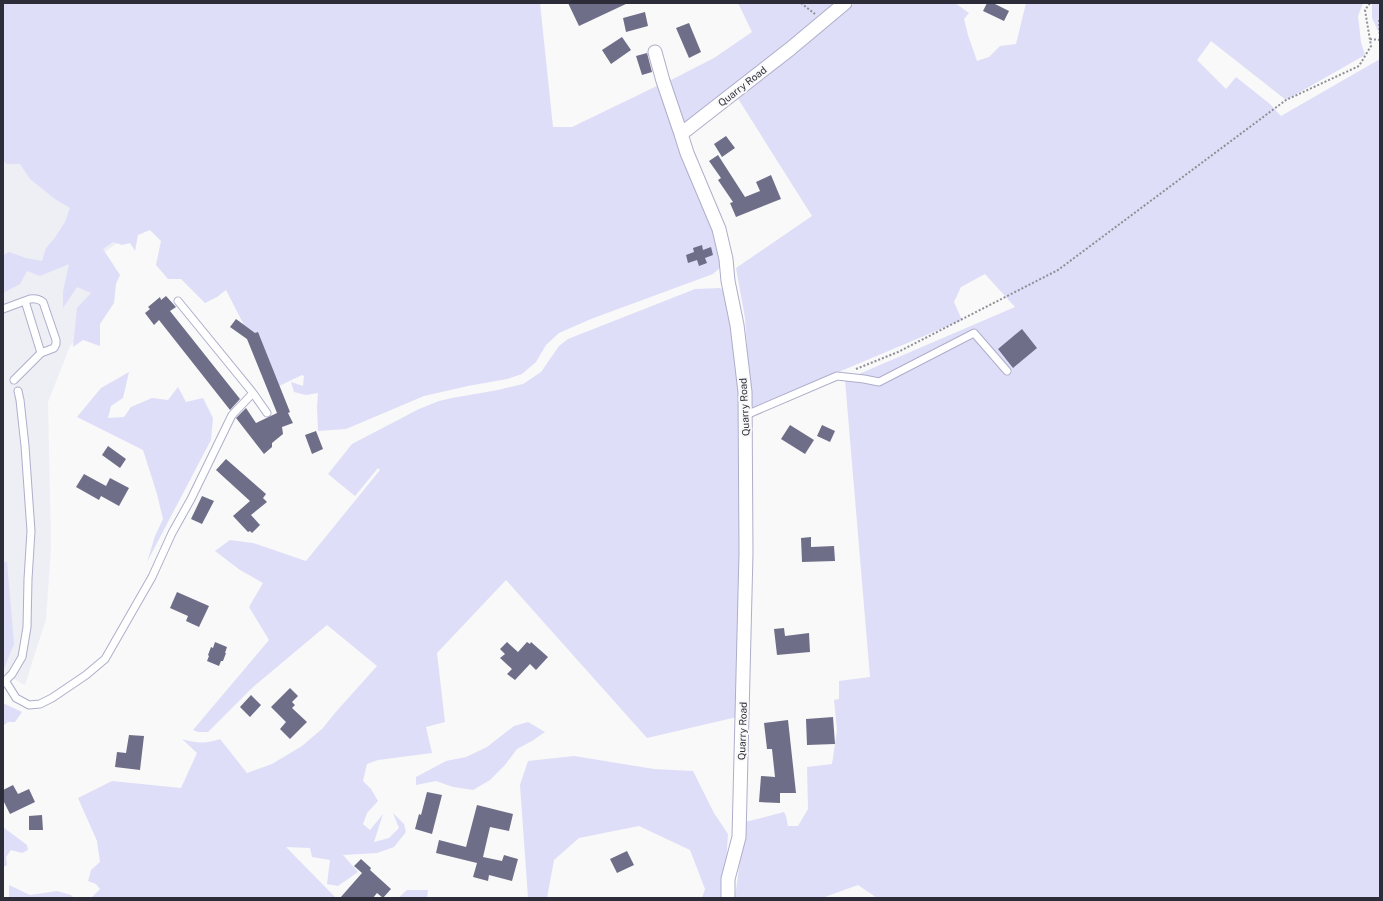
<svg xmlns="http://www.w3.org/2000/svg" width="1383" height="901" font-family="'Public Sans',sans-serif">
	<rect width="100%" height="100%" fill="#f9f9f9"/>
	<path fill="#eeeef5" d="M3 43 146 223 103 253 113 302 70 346 48 402 51 548 46 619 25 685 3 673Z"/>
	<path fill="#dedef8" d="M3 3H540L553 127H572L661 84 718 242 722 266 713 274 591 319 559 333 546 345 536 362 522 374 507 379 468 386 424 396 346 429 318 431 317 407 318 393 306 395 294 392 291 382 303 386 304 376 302 375 279 386 266 368 226 290 217 297 205 303 181 279H168L156 265 161 241 150 230 138 235 135 251 130 243 122 245 113 242 103 249 120 275 116 284 114 303 100 324V346L83 340 73 347 77 308 91 293 77 287 63 308V292L69 264 40 276 27 271 20 284 3 293V255L9 252 26 258 42 261 46 248 54 239 65 222 70 208 55 199 30 179 20 164H6L3 159Z
		M738 3H840L683 128 669 81 714 58 752 32Z
		M855 3H955L969 13 964 19 968 35 977 61 989 57 1000 46 1016 44 1026 3H1363L1358 16 1361 42 1365 55 1286 100 1211 41 1197 60 1226 89 1236 77 1270 104 1281 116 1380 59V898H877L858 885 822 898H735L745 822 784 812 786 816 788 826H798L808 809 807 767 832 764 837 730 834 700 839 699V681L870 677 845 380 1015 307 985 274 961 287 954 302 962 320 751 409 745 318 736 268 812 216 737 97Z
		M1372 3H1380V35L1372 18Z
		M720 288 726 293 740 378 741 503 737 717 647 738 506 580 437 653 445 722 426 727 432 753 378 760 367 764 363 781 371 789 378 801 367 813 363 824 370 830 383 814 374 842 389 838 399 828 393 813 404 824 406 832 394 847 377 853 343 855 358 872 338 886 327 884 330 860 312 857 310 848 286 847 336 898H91L100 889 96 884 88 881 91 870 100 862 97 841 78 798 112 781 181 788 197 753 182 739C195 743 206 744 220 739L247 773 272 764 302 746 323 728 334 714 377 666 327 625 252 688 208 732H198L193 730 269 640 249 607 263 583 240 570 215 551 230 540 253 543 306 561 380 470 378 468 355 496 328 474 352 444 419 409 439 401 452 398 498 390 523 384 541 372 559 346 568 339 695 289Z
		M129 372 123 398 111 406 108 418 124 417 131 407 152 398 168 400 178 387 186 402 203 398 213 418 211 440 147 562 155 536 163 519 157 494 143 450 77 417 101 388Z
		M3 562H7L14 644 3 671Z
		M3 703 22 712 15 722H8L3 726Z
		M528 722 545 732 532 741 517 749 505 765 490 780 473 790 453 787 436 781 416 785V777L446 761 466 757 487 747 514 726Z
		M574 756 654 769 693 771 714 813 728 834 724 898H702L705 889 690 850 639 826 579 838 554 860 547 898H528L520 785 528 761Z
		M3 827 27 845 28 850 22 853 11 850 6 857 7 865 3 867Z
		M9 885 30 895 57 891 71 895 74 898H9Z
		M407 890H428L427 898H398Z"/>
	<path fill="#6e6e89" d="M568 3H628L579 26Z
		M987 3H993L1009 11 1004 21 983 11Z
		M645 12 648 26 626 32 623 18Z
		M689 23 701 52 689 58 676 28Z
		M622 37 631 50 611 64 602 50Z
		M647 53 652 72 642 75 636 56Z
		M726 136 735 148 722 157 714 144Z
		M718 155 745 197 760 191 756 182 771 175 781 199 736 217 730 203 733 202 718 180 721 178 709 161Z
		M702 245 703 250 711 247 713 255 705 258 707 263 699 266 697 260 688 263 686 255 694 252 693 248Z
		M166 296 176 307 170 311 240 399 230 410 159 320 154 325 145 313 150 309 148 307 160 297 161 300Z
		M236 319 255 333 258 332 290 412 288 413 293 423 282 427 283 434 272 443V447L264 454 236 418 246 408 256 423 277 413 247 339 230 327Z
		M1022 329 1037 348 1013 368 998 349Z
		M790 425 814 440 805 454 781 439Z
		M822 425 835 431 830 442 817 436Z
		M316 431 323 449 312 454 305 435Z
		M108 446 126 459 120 468 102 455Z
		M226 459 266 494 263 498 267 502 251 515 260 525 252 533 250 531 248 532 233 516 250 501 216 470Z
		M84 474 106 486 110 478 129 488 119 506 101 496 99 500 76 487Z
		M202 496 214 501 202 524 191 519Z
		M811 537V547L834 546 835 561 802 562 801 538Z
		M177 592 209 606 199 627 186 621 188 616 170 608Z
		M784 628 785 636 809 633 810 652 777 655 774 629Z
		M215 642 227 647 225 653H226L223 661H221L219 666 207 661 209 656 208 655 211 647 213 648Z
		M507 642 518 652 527 642 530 644 531 642 548 657 536 670 530 664 515 680 507 674 512 669 500 658 505 654 500 649Z
		M290 688 298 696 292 702 295 705 292 708 307 722 290 739 280 729 286 722 271 707Z
		M251 695 261 705 250 717 240 707Z
		M833 717 835 744 807 745 806 719Z
		M788 720 796 793H780V803L759 802 761 776 775 777 772 749H767L764 723Z
		M129 735 144 736 140 770 115 767 117 752 126 753Z
		M13 785 18 794 29 789 35 802 10 814 3 800V790Z
		M427 792 442 795 432 834 415 829 419 814 421 815Z
		M477 805 513 814 509 831 490 827 483 857 502 861 504 855 518 859 512 881 489 875 488 881 473 877 477 863 436 853 439 840 466 847Z
		M42 815 43 830H29V816Z
		M627 851 634 865 617 873 610 859Z
		M361 859 371 868 370 870 391 889 383 898 377 893 373 898H340L362 873 354 866Z"/>
	<g fill="none" stroke-linecap="round" stroke-linejoin="round">
		<g stroke="#aeaecb" stroke-width="9">
			<path id="lane" d="M25 301 41 353
				M3 309 30 299C36 298 39 299 43 302L56 340V344L54 348 41 353 14 380
				M253 393 267 413
				M746 415 837 376 864 379 879 382 974 333 1007 371
				M6 682 16 698 29 705 40 704 52 698 86 675 105 659 152 577 172 533 191 499 232 415 253 393 178 301
				M3 683 12 674 22 657 27 627 28 579 31 531 25 446 20 400 18 391"/>
		</g>
		<g stroke="#aeaecb" stroke-width="15">
			<path id="street" d="M655 52 663 81 681 134
				M728 898V879L739 837 746 553 745 392 737 325 728 281 726 259 719 229 687 153 681 134 790 49 845 3"/>
		</g>
		<path stroke="#8f8f96" stroke-width="2" stroke-dasharray="2 2" stroke-linecap="butt" d="M801 3 815 14
			M1370 39 1380 40 1379 19
			M856 369 898 352 1058 270 1286 100 1359 66 1371 46 1365 10 1370 3"/>
		<use href="#lane" stroke="#fff" stroke-width="7"/>
		<use href="#street" stroke="#fff" stroke-width="13"/>
	</g>
	<g text-anchor="middle" stroke-width="4" stroke-linejoin="round" paint-order="stroke">
		<g font-size="10" fill="#2d2d39" stroke="#f9f9f9">
			<text transform="translate(742 86) rotate(-38)" y="4">Quarry Road</text>
			<text transform="translate(744 407) rotate(-93)" y="4">Quarry Road</text>
			<text transform="translate(742 731) rotate(-88)" y="4">Quarry Road</text>
		</g>
	</g>
	<rect width="1383" height="901" fill="none" stroke="#2d2d39" stroke-width="8"/>
</svg>
